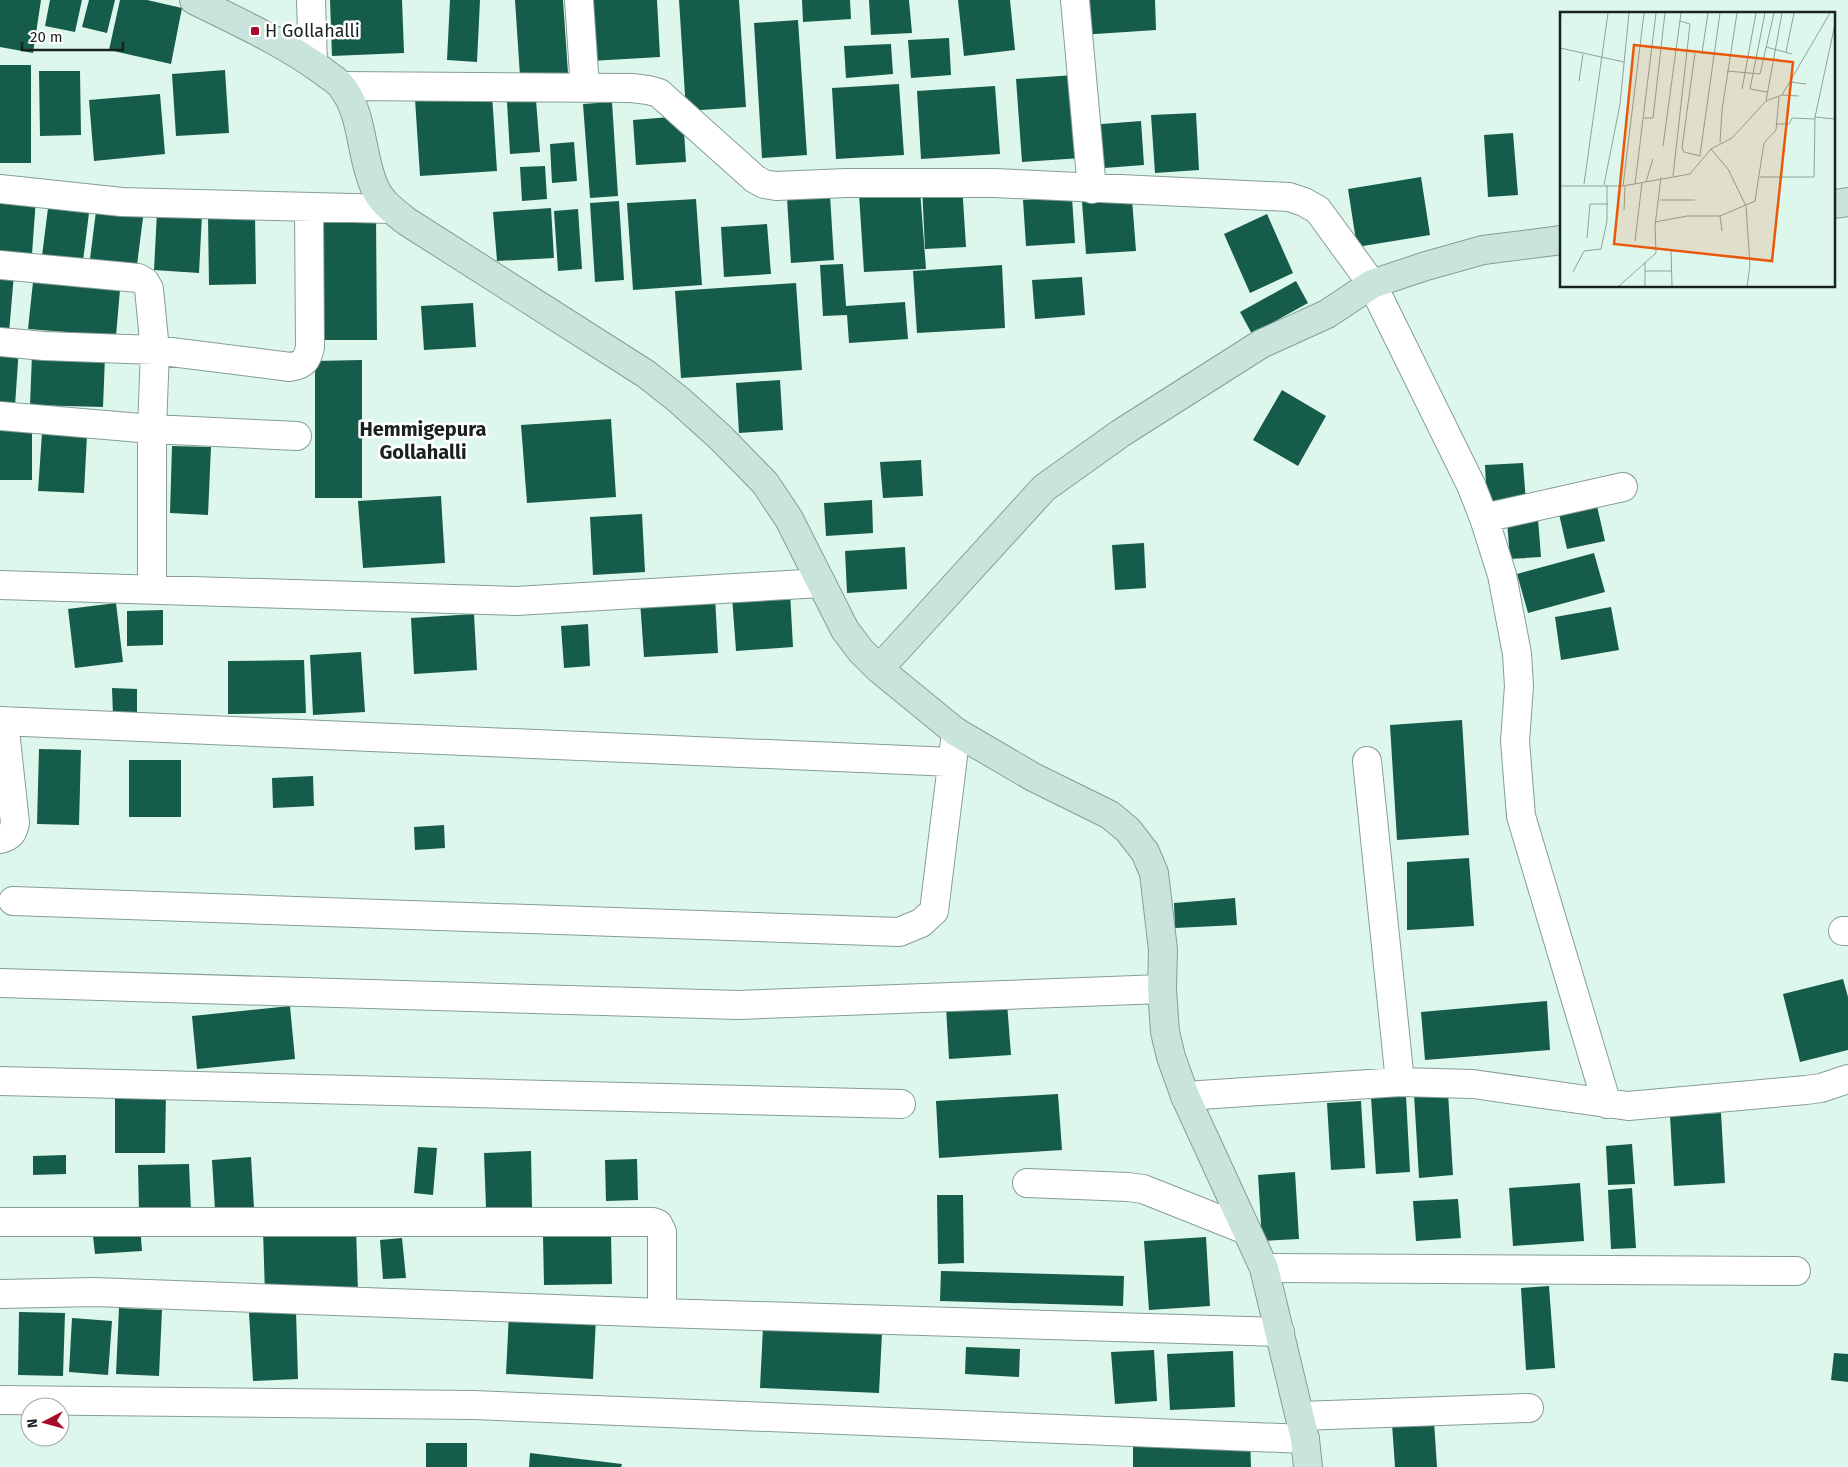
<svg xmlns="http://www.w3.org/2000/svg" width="1848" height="1467" font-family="'Fira Sans',sans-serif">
	<rect width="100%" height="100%" fill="#def7ed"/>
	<path fill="#165c4a" d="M0 0H41L33 53 0 47Z
		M50 0H82L75 32 45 26Z
		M89 0H115L107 33 82 27Z
		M120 0H147L182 8 171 64 109 50Z
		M330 0H402L404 53 332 56Z
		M450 0H480L477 62 447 60Z
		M515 0H563L568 73 520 76Z
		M587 0H657L660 57 591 61Z
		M679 0H739L746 107 686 111Z
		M802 0H850L851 19 803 22Z
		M869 0H909L912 33 871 35Z
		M958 0H1010L1015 50 964 56Z
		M1077 0H1155L1156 30 1080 35Z
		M798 20 807 155 762 158 754 23Z
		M949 38 951 75 911 78 908 40Z
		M891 44 893 74 846 78 844 46Z
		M0 65H31V163H0Z
		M225 70 229 133 176 136 172 74Z
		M39 71H80L81 135 40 136Z
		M1075 75 1081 158 1022 162 1016 79Z
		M899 84 904 155 836 159 832 88Z
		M995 86 1000 154 921 159 917 91Z
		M160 94 165 154 94 161 89 100Z
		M492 94 497 171 420 176 415 99Z
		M536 100 540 152 510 154 507 102Z
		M612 102 618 196 590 198 583 104Z
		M1196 113 1199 170 1155 173 1151 115Z
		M683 116 686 162 636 165 633 120Z
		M1141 121 1144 165 1091 169 1089 125Z
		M1513 133 1518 195 1488 197 1484 135Z
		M574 142 577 181 552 183 550 144Z
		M545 166 547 199 522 201 520 167Z
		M1421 177 1430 235 1357 247 1348 189Z
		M962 184 966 247 925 249 922 186Z
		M920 190 926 269 864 272 859 194Z
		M0 195 36 198 32 254 0 252Z
		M830 195 834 260 791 263 787 198Z
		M1072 197 1075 243 1026 246 1023 200Z
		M696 199 702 285 633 290 627 203Z
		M1132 199 1136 251 1086 254 1082 202Z
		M49 200 90 205 83 261 42 256Z
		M619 201 624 280 595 282 590 203Z
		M97 203 144 210 137 265 90 259Z
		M551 208 554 258 497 261 493 212Z
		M578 209 582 269 558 271 554 211Z
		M157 212 202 215 199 273 154 270Z
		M1267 214 1293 273 1250 293 1224 234Z
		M255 215 256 284 209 285 208 216Z
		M318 217H376L377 340H318Z
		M767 224 771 274 724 277 721 227Z
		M843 264 846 306 905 302 908 339 849 343 847 315 823 316 820 265Z
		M1002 265 1005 328 917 333 913 271Z
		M0 272 14 274 9 333 0 332Z
		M1082 277 1085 315 1035 319 1032 280Z
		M1296 281 1308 303 1252 334 1240 312Z
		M33 282 120 290 116 336 28 329Z
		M796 283 802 370 681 378 675 291Z
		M473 303 476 347 424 350 421 306Z
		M0 347H19L15 406 0 405Z
		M32 355 105 357 103 407 30 405Z
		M362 360V498H315V361Z
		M780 380 783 430 739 433 736 383Z
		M1282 390 1326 416 1298 466 1253 440Z
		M611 419 616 497 527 503 521 425Z
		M0 428H32V480H0Z
		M42 433 87 435 84 493 38 491Z
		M172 446 211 447 208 515 170 513Z
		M921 460 923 496 883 498 880 462Z
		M1523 463 1526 502 1487 505 1485 465Z
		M441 496 445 563 363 568 358 501Z
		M872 500 873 533 826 536 824 503Z
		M1597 506 1605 541 1567 549 1559 514Z
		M642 514 645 572 593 575 590 517Z
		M1538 519 1541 557 1510 559 1507 521Z
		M1144 543 1146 588 1115 590 1112 545Z
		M905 547 907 589 847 593 845 551Z
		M1594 553 1605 592 1528 613 1517 574Z
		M790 592 793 647 736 651 732 596Z
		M715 596 718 653 644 657 640 601Z
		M116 603 123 662 75 668 68 609Z
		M1611 607 1619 650 1561 660 1555 617Z
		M163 610V645L127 646V611Z
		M474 614 477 670 414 674 411 618Z
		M588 624 590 666 564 668 561 626Z
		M361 652 365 712 313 715 310 655Z
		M304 660 306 713 228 714V661Z
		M112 688 137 689V715H113Z
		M1462 720 1469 835 1397 840 1390 725Z
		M39 749 81 750 79 825 37 824Z
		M129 760H181V817H129Z
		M313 776 314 806 273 808 272 778Z
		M444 825 445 848 415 850 414 827Z
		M1469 858 1474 926 1407 930V862Z
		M1235 898 1237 925 1175 928 1174 903Z
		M1843 979 1848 997V1050L1800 1062 1783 994Z
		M1547 1001 1550 1050 1425 1060 1421 1012Z
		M1007 1003 1011 1055 949 1059 946 1007Z
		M290 1006 295 1059 197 1069 192 1016Z
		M115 1090 166 1091 165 1153H115Z
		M1448 1092 1453 1175 1419 1178 1414 1094Z
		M1058 1094 1062 1150 939 1158 936 1101Z
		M1406 1095 1410 1172 1376 1174 1371 1097Z
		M1361 1101 1365 1168 1331 1170 1327 1103Z
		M1721 1113 1725 1183 1674 1186 1670 1116Z
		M1632 1144 1635 1184 1608 1185 1606 1146Z
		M418 1147 437 1148 433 1195 414 1193Z
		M531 1151 532 1207 486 1208 484 1153Z
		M66 1155V1174L33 1175V1156Z
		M251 1157 254 1208 215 1210 212 1160Z
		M637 1159 638 1200 606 1201 605 1160Z
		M189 1164 191 1211 139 1212 138 1165Z
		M1295 1172 1299 1239 1262 1241 1258 1175Z
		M1580 1183 1584 1241 1513 1246 1509 1188Z
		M1632 1188 1636 1248 1611 1249 1608 1190Z
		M937 1195H963L964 1263 938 1264Z
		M1458 1199 1461 1238 1416 1241 1413 1201Z
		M140 1225 142 1251 95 1254 92 1227Z
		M356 1226 358 1292 265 1295 263 1229Z
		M543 1235H611L612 1284 544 1285Z
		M1206 1237 1210 1306 1149 1310 1144 1241Z
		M402 1238 406 1278 383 1279 380 1240Z
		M941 1271 1124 1276 1123 1306 940 1301Z
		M1549 1286 1555 1368 1526 1370 1521 1288Z
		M119 1308 162 1310 159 1376 116 1374Z
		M296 1311 298 1379 253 1381 249 1313Z
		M19 1312 65 1313 63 1376 18 1375Z
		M509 1313 596 1317 593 1379 506 1374Z
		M72 1318 112 1321 108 1375 69 1372Z
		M763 1327 882 1333 879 1393 760 1388Z
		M966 1347 1020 1349 1019 1377 965 1374Z
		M1154 1350 1157 1401 1115 1404 1111 1352Z
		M1233 1351 1235 1407 1170 1410 1167 1354Z
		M1834 1353 1848 1354V1382L1831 1380Z
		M1434 1421 1437 1467H1395L1392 1424Z
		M1250 1437 1251 1467H1133V1442Z
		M426 1443H467V1467H426Z
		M530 1453 622 1464 621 1467H529Z"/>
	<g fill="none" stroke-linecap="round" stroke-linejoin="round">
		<g stroke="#869d95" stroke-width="30">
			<path id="street" d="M311 0 313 64
				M579 0 585 88
				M1075 0 1092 189
				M342 86 632 88 648 90 659 93 755 179 764 184 776 186 846 183H994L1289 197 1304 202 1318 210 1372 284 1471 485 1484 518 1502 575 1517 654 1519 686 1515 741 1521 816 1607 1104
				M0 189 122 202 391 209
				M0 265 138 278 145 282 149 289 155 350 152 429V589
				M0 342 44 346 155 350 290 367C304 365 307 360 310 347L309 207
				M0 416 152 429 297 436
				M1484 518 1623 487
				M0 585 516 601 821 583
				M0 721 952 762
				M1367 761 1400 1082
				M0 839C10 837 13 833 15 823L4 721
				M13 901 899 932 921 923 934 911 956 732
				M1843 931H1848
				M0 983 738 1005 1162 989
				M0 1081 901 1104
				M1185 1096 1400 1082 1473 1084 1628 1106 1806 1090 1821 1088 1848 1079
				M1027 1183 1128 1187 1143 1189 1246 1230
				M0 1222H653L658 1224 662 1232V1313
				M1264 1268 1796 1271
				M0 1294 94 1292 662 1313 1280 1332
				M0 1400 474 1405 1305 1439
				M1300 1416 1529 1408"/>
		</g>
		<g stroke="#869d95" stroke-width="30">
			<path id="secondary" d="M194 0C238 22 285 43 324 72 330 77 338 81 342 87 364 115 360 156 375 188 381 202 395 212 406 221L646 374 679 400 720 437 765 483 789 519 845 630 861 651 879 669 956 732 1033 777 1110 815 1128 830 1145 852 1154 873 1163 950 1162 989 1165 1032 1171 1057 1185 1096 1264 1268 1305 1439 1308 1467
				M1834 204 1848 202
				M879 669 1044 488 1121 433 1261 344 1327 314 1372 284 1426 266 1483 250 1562 240"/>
		</g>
		<use href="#street" stroke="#fff" stroke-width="28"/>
		<use href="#secondary" stroke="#c9e4dc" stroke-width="28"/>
	</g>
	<rect fill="#a60c29" stroke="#fff" stroke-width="2" x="250" y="26" width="10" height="10" rx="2.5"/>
	<g text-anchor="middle" stroke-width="5" stroke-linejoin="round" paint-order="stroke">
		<g font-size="18" fill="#19221e" stroke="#fff" text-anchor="start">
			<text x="265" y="37">H Gollahalli</text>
		</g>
		<g font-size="20" font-weight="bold" fill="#19221e" stroke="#fff">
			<text x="423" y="436">Hemmigepura<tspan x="423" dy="23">Gollahalli</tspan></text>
		</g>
	</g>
	<g transform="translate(1560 12)">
		<rect width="275" height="275" fill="#def7ed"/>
		<path fill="none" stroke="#8fa29a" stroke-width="1" d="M148 1 142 41 155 42M205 1 190 77 207 80M0 16 1 1M206 35 232 42M0 36 64 50M226 40 234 1M135 41 122 136 124 140 141 144M167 59 200 62 214 1M19 69 23 42M230 70 246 72M182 77 196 1M222 83 239 84M206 89 222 1M255 105 275 107M84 106H93L105 1M216 112H229L232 106 255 107M160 131 162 98 177 1M103 134 121 1M151 137 168 157 186 194 190 253 187 274M140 143 160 1M113 164 130 12 120 9M200 165H254L255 105 275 12M86 170 93 147M24 172 48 1M75 172 96 1M44 173 60 92 69 1M0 174H63L130 162 151 137 172 126 206 89 222 83 270 1M63 174 84 1M100 188H135M64 198 65 174M160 204 162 219M95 210 127 204H160L195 189 204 131 216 118 219 85M27 226 30 192H48M75 229 82 171M111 238 112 274M85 250V274M85 259H112M13 260 24 239 41 237 47 209V173M59 274 96 241 95 214 101 165"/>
		<path fill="#e8590c" fill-opacity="0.15" stroke="#e8590c" stroke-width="2.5" d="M74 33 233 50 212 249 54 232Z"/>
		<rect width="275" height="275" fill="none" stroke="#19221e" stroke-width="2.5"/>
	</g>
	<g transform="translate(45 1422) rotate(264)"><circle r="24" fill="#ffffff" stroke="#a3a7a5"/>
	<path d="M0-4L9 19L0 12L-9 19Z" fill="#a60c29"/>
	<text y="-8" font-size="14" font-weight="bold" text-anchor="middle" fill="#19221e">N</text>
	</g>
	<path d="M22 42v8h101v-8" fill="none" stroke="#19221e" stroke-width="2.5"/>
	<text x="30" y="42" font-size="15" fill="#19221e" stroke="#ffffff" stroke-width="4" paint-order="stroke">20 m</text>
</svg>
